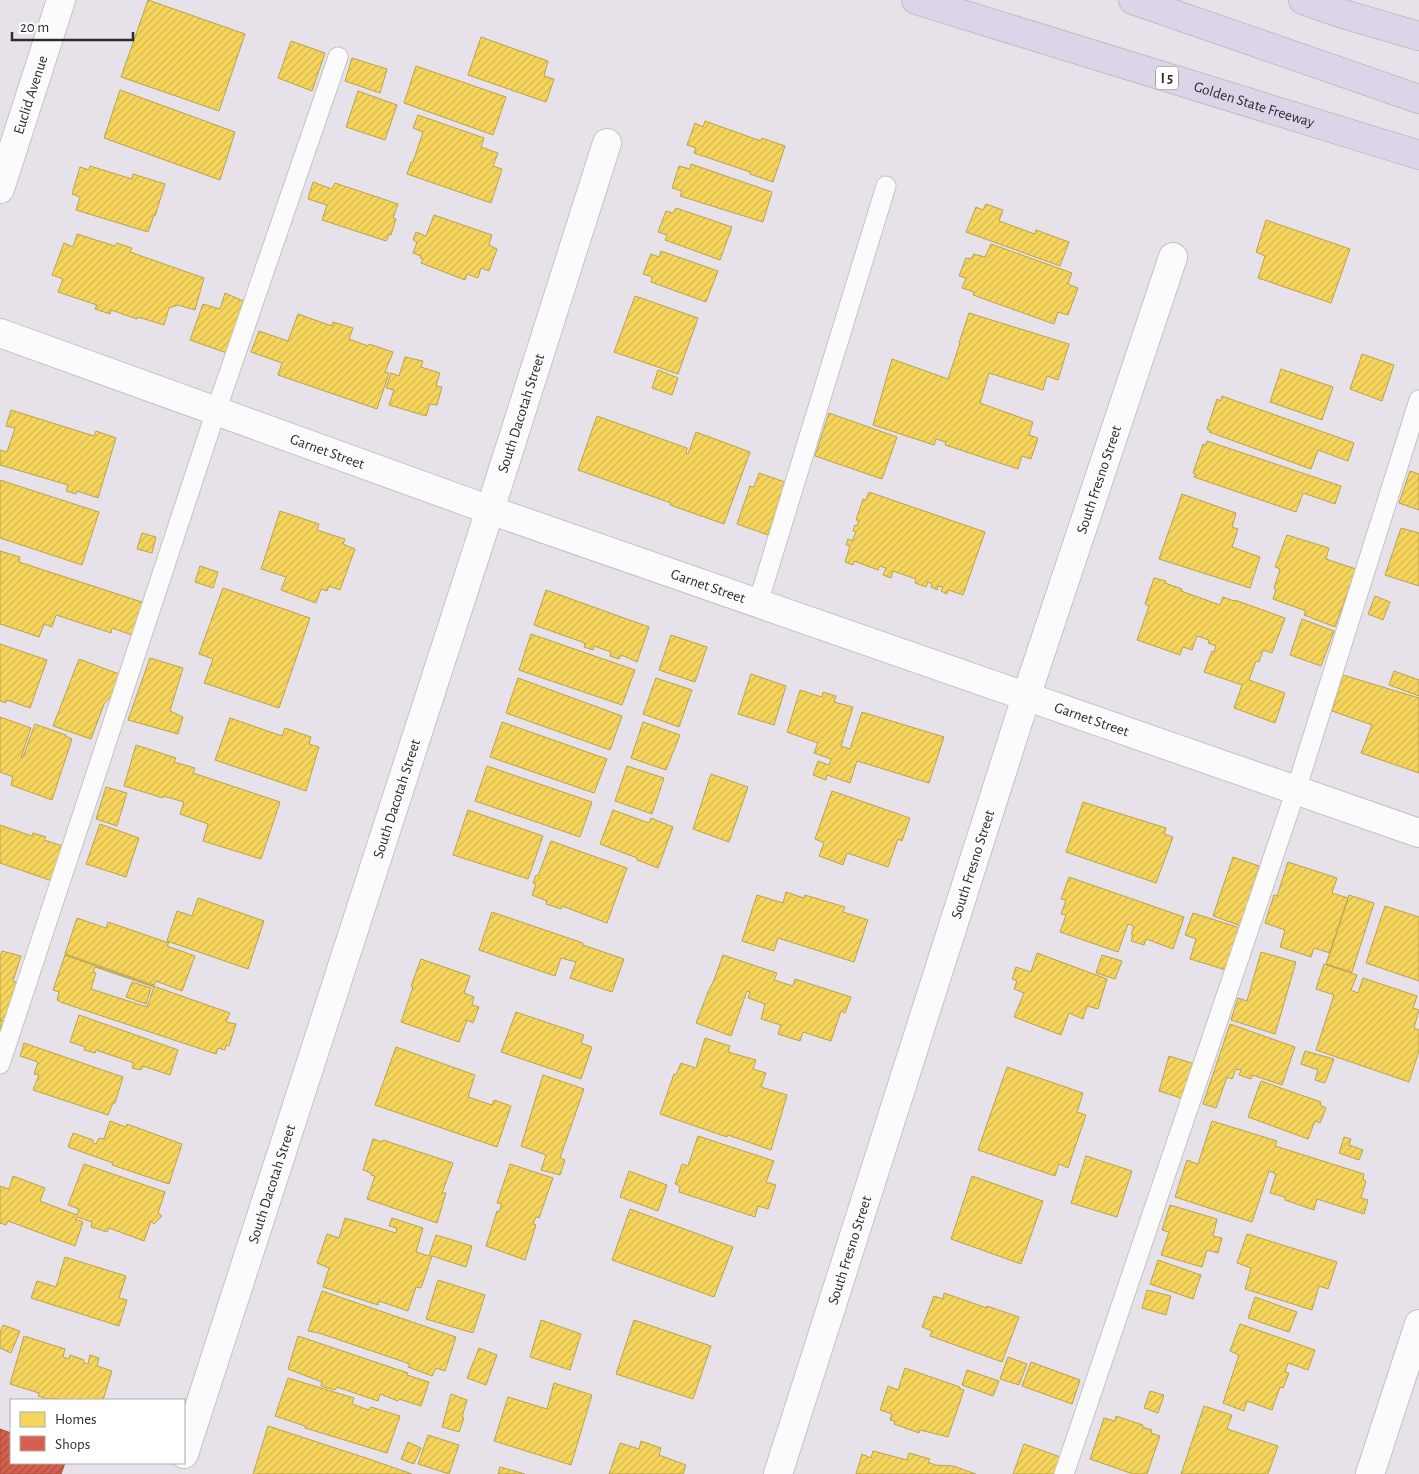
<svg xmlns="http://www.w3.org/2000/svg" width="1419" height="1474" font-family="'Alegreya Sans',sans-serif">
	<defs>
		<pattern id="homes-hatch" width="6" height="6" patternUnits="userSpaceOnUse" patternTransform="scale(1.25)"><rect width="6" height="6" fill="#f6d55c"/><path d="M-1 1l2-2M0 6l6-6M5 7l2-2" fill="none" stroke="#d3b750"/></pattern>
		<pattern id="shops-hatch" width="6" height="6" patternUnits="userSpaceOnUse" patternTransform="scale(1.25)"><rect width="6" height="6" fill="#d6604d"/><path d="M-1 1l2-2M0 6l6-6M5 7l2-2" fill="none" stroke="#ae4f40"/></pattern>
	</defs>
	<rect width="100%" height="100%" fill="#e7e2ea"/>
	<path fill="url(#homes-hatch)" stroke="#b9a24e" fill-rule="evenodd" d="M148 0 245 34 219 111 121 77Z
		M481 37 548 61 544 76 554 79 546 102 468 75Z
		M291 41 325 53 312 91 278 78Z
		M352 58 387 69 380 93 345 81Z
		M416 66 506 97 493 135 404 103Z
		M120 90 235 132 220 180 104 138Z
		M358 91 397 105 385 140 346 127Z
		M418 115 484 138 481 147 498 153 493 166 502 169 491 203 407 174 411 162H413L423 132 413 128Z
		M705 121 761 141 762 138 785 146 773 182 750 174V172L694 153 696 148 687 145 695 123 703 127Z
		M691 164 772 192 763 222 680 196 682 191 672 188 679 166 690 169Z
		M90 166 132 179 133 174 165 184 155 216 154 215 148 232 76 210 80 197 72 194 80 167 89 170Z
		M313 182 332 189 335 183 398 204 393 218 396 219 391 235 389 234 386 241 322 220 327 205 308 199Z
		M986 204 1003 210 999 221 1035 234 1036 230 1069 242 1060 266 966 232 976 207 983 210Z
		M676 208 732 227 720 260 665 240 667 235 658 232 666 211 673 213Z
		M434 215 492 235 489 245 497 249 489 271 481 268 478 278 467 274 465 280 421 263 423 259 420 258 421 256 413 253 417 242 413 240 416 232 426 236Z
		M1266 220 1350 249 1331 303 1258 278 1265 256 1256 252Z
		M77 234 115 246 117 243 132 248 130 252 204 278 195 310 178 305 169 308 164 325 138 317 137 319 111 310 110 314 95 309 97 305 58 292 63 279 52 275 64 243 73 247Z
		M991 244 1072 273 1068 284 1078 288 1068 315 1058 312 1054 324 973 295 974 292 962 288 966 278 959 276 966 258 971 259 974 254 985 257Z
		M661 251 718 271 706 302 651 282 652 277 643 274 651 254 659 257Z
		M225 293 243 301 227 353 190 340 203 304 220 309Z
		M635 296 698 318 678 374 614 352Z
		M969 313 1069 344 1058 380 1047 376 1043 390 989 373 980 403 1033 422 1029 435 1038 438 1031 459 1022 456 1018 469 945 445 946 442 936 439 934 445 873 425 892 359 948 379 960 343H959Z
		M298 314 332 326 333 322 353 328 349 339 368 346 369 344 393 352 385 372 389 373 377 409 278 375 282 363 251 352 259 331 288 341Z
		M1362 354 1394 365 1382 401 1350 389Z
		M405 357 423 361 421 367 440 373 436 386 442 387 437 405 430 404 426 416 389 405 394 390 386 388 391 373 399 376Z
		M1281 369 1333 387 1322 420 1270 402Z
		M658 370 678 378 672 395 652 388Z
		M1222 396 1354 443 1348 461 1318 450 1311 469 1209 432 1210 430 1207 429 1217 399 1221 401Z
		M11 410 94 436 96 431 116 438 98 498 77 491 76 494 66 491 68 485 0 465V450L7 452 15 428 6 426Z
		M829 413 897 437 882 479 815 456Z
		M597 416 687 448 686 453 688 454 696 432 750 452 724 524 670 505 671 503 578 470Z
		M1207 441 1341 486 1335 504 1303 493 1296 512 1194 477 1196 474 1193 473 1203 444 1206 445Z
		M1410 471 1419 474V510L1399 503Z
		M759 473 785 482 768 535 737 524 750 486 754 487Z
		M0 480 99 512 82 565 0 538Z
		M869 492 985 532 963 595 948 590 947 594 941 591 943 587 938 586 937 590 931 587 932 584 928 582 926 587 915 583 916 579 893 571 891 578 883 575 886 568 880 566 878 570 854 561 853 565 845 562 850 546 846 545 848 539 852 541 856 532 853 531 855 525 857 526 859 520H856L863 499 866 500Z
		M1182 494 1236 513 1232 527 1238 529 1232 547 1260 557 1250 588 1159 559Z
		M280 511 319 524 317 530 345 539 343 544 355 549 340 590 329 586 327 591 321 589 316 603 281 590 286 577 261 569Z
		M1401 528 1419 533V586L1385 575Z
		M142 533 156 537 152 553 137 549Z
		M1287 535 1329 548 1326 559 1356 569 1335 627 1304 615 1306 611 1273 599 1276 589 1274 588 1280 569 1275 567Z
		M0 551 20 557 19 562 145 603 135 636 112 628 111 633 56 615 52 627 44 624 39 637 0 624Z
		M200 566 218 572 213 588 195 582Z
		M1154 578 1166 581 1165 583 1182 589 1181 591 1220 605 1223 597 1234 601 1235 600 1285 618 1272 653 1263 650 1259 662 1256 661 1249 680 1285 693 1275 723 1234 708 1242 685 1204 672 1212 651 1214 652 1216 646 1208 643 1209 640 1197 636 1192 650 1183 647 1180 655 1137 640 1149 606 1145 604Z
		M223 588 310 618 279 708 204 683 213 659 199 654Z
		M546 590 649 627 637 662 621 655 619 659 610 656 611 652 594 646 593 650 584 647 585 643 534 625Z
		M1375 596 1390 602 1383 620 1368 614Z
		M1302 619 1334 631 1321 666 1290 655Z
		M531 634 635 670 622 705 519 670Z
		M671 635 707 647 695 682 659 670Z
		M0 644 47 660 30 708 7 700 6 703 0 701Z
		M150 658 183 668 170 711 183 717 178 734 128 720Z
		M79 659 119 674 112 695 104 704 91 739 53 726Z
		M1394 671 1419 680V696L1389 685Z
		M751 674 786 686 774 725 738 714Z
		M1343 675 1419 698V773L1361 753 1372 725 1332 711Z
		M518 678 622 716 610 750 506 713Z
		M656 678 692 690 679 727 643 714Z
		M800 690 822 697 823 692 836 696 834 702 853 707 841 746 850 749 862 712 944 737 929 783 857 761 850 783 827 775 826 780 813 775 818 761 829 765 831 759 814 753 818 743 787 732Z
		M0 717 31 728 21 757H23L35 724 66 735V736L72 739 52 800 11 785 13 777 0 772Z
		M230 718 282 736 285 728 311 737 309 744 319 747 306 791 215 760Z
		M502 722 607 759 594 793 490 757Z
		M643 722 680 735 666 770 631 758Z
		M136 745 176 758 174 762 195 768 193 773 280 802 261 859 203 841 208 824 180 814 184 802 163 796V798L124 786Z
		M487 766 592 802 580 837 475 801Z
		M627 766 664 778 652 814 615 801Z
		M711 774 748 787 729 842 693 829Z
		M106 787 127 793 117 826 96 819Z
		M832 791 910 818 902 841 898 839 888 867 847 853 843 865 819 856 824 843 815 839Z
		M1083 802 1166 828 1164 834 1173 837 1156 883 1066 852Z
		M468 810 543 836 528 879 453 855Z
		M613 810 649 823 651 818 673 827 658 868 637 860V858L600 844Z
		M100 824 139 838 126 877 86 864Z
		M0 825 32 836 33 833 46 837 44 840 66 847 55 882 0 863Z
		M551 841 627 868 607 923 562 906 561 909 546 904 547 901 532 895 536 884 533 883 536 875 538 876Z
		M1233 857 1259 866 1241 926 1213 916Z
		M1288 862 1337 878 1332 893 1348 898 1330 953 1314 948 1311 957 1280 947 1285 930 1265 923 1274 895 1277 896Z
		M1069 877 1184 917 1173 949 1146 939 1144 945 1131 941 1133 935 1131 934 1134 926 1128 924 1118 952 1060 932 1066 915 1061 914 1066 900 1061 899Z
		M786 892 804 898 805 895 845 907 843 912 868 920 854 962 778 938 774 951 742 941 757 895 783 903Z
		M1349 895 1374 903 1352 972 1326 964Z
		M198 898 264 921 248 969 167 941 177 911 192 916Z
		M1385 906 1419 917V981L1366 963Z
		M492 912 583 943V945L624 959 612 992 570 978 576 962 561 958 555 976 479 950Z
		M1193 913 1240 928 1226 970 1190 959 1196 939 1185 935Z
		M77 918 106 928 108 922 169 943 167 946 195 956 182 991 156 981 154 985 65 954Z
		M2 951 21 956 13 981 21 984 8 1023 0 1020V956Z
		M1261 952 1296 962 1275 1034 1231 1020 1238 998 1247 1001Z
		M1037 953 1107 979 1098 1009 1087 1006 1083 1019 1069 1013 1061 1035 1014 1017 1024 993 1014 989 1017 981 1012 979 1016 967 1031 972Z
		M65 955 230 1013 226 1022 236 1024 229 1046 226 1045 225 1050 218 1048 216 1054 63 1003 57 1000 59 992 53 990ZM95 967 154 987 147 1007 91 989 96 973 93 972Z
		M723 955 777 973 774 980 793 986 795 979 851 997 845 1013 841 1011 831 1041 803 1032 800 1041 778 1034 781 1025 761 1019 765 1004 748 998 750 992 747 991 731 1036 696 1023 708 992 714 980Z
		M1102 955 1122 961 1115 979 1096 973Z
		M421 959 470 976 464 993 474 997 472 1005 479 1007 473 1023 467 1020 459 1042 401 1022 413 987 411 986Z
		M1324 964 1357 975 1351 990 1358 993 1363 978 1417 996 1413 1008 1419 1010 1414 1028 1419 1030V1051L1409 1082 1316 1050 1334 995 1316 989Z
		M132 982 151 988 146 1004 126 997Z
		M516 1012 584 1035 581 1043 592 1047 581 1079 501 1052Z
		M79 1015 178 1050 170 1075 143 1066 141 1070 132 1068 134 1063 96 1050 95 1053 84 1050 85 1047 70 1042Z
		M0 1020 8 1023 0 1049Z
		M1230 1024 1295 1047 1282 1085 1252 1075 1251 1079 1239 1075 1241 1070 1236 1069 1232 1079 1227 1077 1216 1108 1203 1104Z
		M705 1038 730 1046 728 1052 756 1060 753 1069 766 1073 761 1087 787 1095 771 1150 728 1135 727 1137 660 1114 674 1074 676 1075 681 1063 696 1068Z
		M24 1043 123 1077 115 1103H113L108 1115 33 1090 39 1075 34 1074 38 1062 20 1056Z
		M396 1047 475 1075 468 1097 492 1105 494 1100 511 1106 497 1147 375 1105Z
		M1305 1051 1334 1059 1325 1083 1315 1080 1318 1070 1301 1064Z
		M1169 1056 1195 1064 1184 1099 1159 1091Z
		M1007 1067 1083 1093 1077 1112 1086 1115 1068 1168 1059 1164 1055 1176 978 1150Z
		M543 1075 584 1089 560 1158 565 1160 560 1175 541 1170 546 1155 521 1146Z
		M1261 1081 1321 1102 1320 1105 1326 1108 1320 1123 1315 1121 1308 1139 1248 1117Z
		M110 1121 126 1127 127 1124 182 1144 169 1184 112 1165 113 1163 68 1147 73 1133 93 1140V1143L96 1144 99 1138 104 1139Z
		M1212 1121 1277 1141 1275 1146 1364 1174 1363 1179 1366 1181 1361 1198 1368 1200 1364 1214 1317 1199 1314 1210 1285 1200V1197L1270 1193 1276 1174 1269 1171 1252 1222 1175 1197 1187 1160 1198 1164Z
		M698 1136 774 1161 766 1182 776 1185 768 1209 758 1206 755 1217 679 1192 680 1186 675 1184 682 1164 688 1166Z
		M1344 1137 1351 1139 1349 1145 1363 1150 1359 1160 1339 1153Z
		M373 1139 382 1142 383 1140 453 1163 442 1193H446L437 1223 367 1199 375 1176 371 1175V1173L363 1170Z
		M1086 1156 1132 1171 1117 1217 1071 1203Z
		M84 1164 165 1192 158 1213 162 1216 154 1224 151 1221 144 1241 109 1228 107 1232 91 1227 92 1222 77 1217 75 1219 83 1222 75 1246 8 1221 6 1225 0 1223V1186L9 1189 13 1176 45 1188 40 1201 77 1215 79 1209 68 1205Z
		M510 1164 553 1178 539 1218 536 1217 533 1224 536 1225 525 1260 486 1246 497 1211 499 1212 502 1204 497 1203Z
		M629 1171 667 1185 658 1211 620 1197Z
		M972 1176 1043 1201 1021 1264 951 1239Z
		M1170 1205 1217 1219 1213 1236 1222 1238 1218 1253 1207 1250 1202 1267 1161 1255 1169 1232 1162 1230Z
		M630 1209 733 1247 714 1297 612 1260Z
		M345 1218 396 1233 397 1228 389 1226 392 1218 423 1228 416 1252 429 1256 436 1235 472 1246 466 1267 432 1256 421 1288 416 1287 408 1311 379 1301 378 1305 323 1287 329 1268 317 1263 327 1234 339 1238Z
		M1247 1234 1337 1262 1328 1289 1319 1286 1312 1310 1245 1289 1251 1268 1237 1263Z
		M65 1257 126 1276 119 1298 127 1300 119 1326 31 1298 37 1281 56 1287Z
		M1158 1260 1201 1275 1193 1299 1150 1284Z
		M438 1280 485 1295 473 1333 426 1319Z
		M1147 1290 1171 1296 1166 1315 1142 1308Z
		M322 1291 456 1337 445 1371 436 1368 432 1376 408 1367 410 1364 319 1333 308 1331Z
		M944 1293 987 1308V1306L1019 1317 1002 1362 930 1336 932 1331 922 1327 934 1296 943 1299Z
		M1255 1297 1297 1312 1289 1332 1248 1318Z
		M541 1320 581 1334 570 1370 530 1357Z
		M634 1320 711 1346 693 1399 616 1374Z
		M1240 1324 1315 1350 1308 1370 1288 1363 1285 1372 1289 1373 1283 1388 1280 1387 1272 1410 1247 1401 1244 1411 1223 1403 1239 1355 1230 1351Z
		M3 1325 20 1331 11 1353 0 1348V1333Z
		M24 1336 65 1349 63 1357 69 1359 70 1355 84 1360 83 1362 88 1364 90 1355 99 1358 97 1366 112 1371 103 1400H61L53 1398 51 1400 38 1396 39 1393 10 1384Z
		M298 1336 408 1373 407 1375 429 1382 421 1406 399 1399 398 1401 380 1394 378 1401 337 1387 335 1390 321 1386 322 1382 288 1369Z
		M479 1348 497 1355 486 1385 467 1378Z
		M1008 1357 1027 1364 1019 1385 1000 1379Z
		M1031 1362 1080 1380 1072 1404 1022 1386Z
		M905 1368 960 1387V1389L964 1390 948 1437 920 1430 919 1433 894 1424 895 1421 890 1420 892 1414 880 1410 888 1386 898 1390Z
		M967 1370 999 1381 993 1396 962 1385Z
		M288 1378 354 1398 352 1404 369 1410 371 1407 400 1416 387 1453 305 1428V1426L275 1416Z
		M554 1383 592 1395 571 1465 494 1441 508 1397 547 1409Z
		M1150 1391 1164 1395 1158 1413 1144 1408Z
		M451 1394 467 1400 462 1417 464 1418 459 1432 442 1427Z
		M1204 1406 1232 1415 1227 1429 1278 1446 1268 1474H1181Z
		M1116 1416 1143 1425 1142 1427 1152 1430 1151 1433 1160 1436 1147 1474H1133L1090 1459 1104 1418 1115 1421Z
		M268 1426 366 1458 412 1474H253Z
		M428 1435 459 1445 449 1474 418 1464Z
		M641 1441 661 1448 659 1455 686 1465 683 1474H609L620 1443 639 1449Z
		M408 1442 421 1448 414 1464 401 1459Z
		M1024 1444 1066 1459 1061 1474H1013Z
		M873 1451 907 1460 909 1453 930 1459 928 1462 935 1465 953 1466 976 1474H856L862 1454 871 1458Z
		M500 1467 525 1474H498Z"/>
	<path fill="url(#shops-hatch)" stroke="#a35043" d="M0 1429 11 1433V1463H65L61 1474H0Z"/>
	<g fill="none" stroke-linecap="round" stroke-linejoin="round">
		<g stroke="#c3c3c3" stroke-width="21">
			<path id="service" d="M758 603 886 186
				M0 1064 216 411 338 57
				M1064 1474 1296 790 1419 400"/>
		</g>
		<g stroke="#c3c3c3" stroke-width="30">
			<g id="minor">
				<path id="s1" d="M0 333 490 510 1419 833"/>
				<path id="s2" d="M184 1454 490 510 607 143"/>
				<path id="s3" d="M778 1474 1026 697 1173 257"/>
				<path d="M1370 1474 1419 1324"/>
			</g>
		</g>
		<g stroke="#c3c3c3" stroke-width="30">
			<g id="tertiary">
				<path id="s4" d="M0 189 61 0"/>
			</g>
		</g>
		<g stroke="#c0bfc1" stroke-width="30">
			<g id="motorway">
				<path id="s5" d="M916 0 1419 155"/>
				<path d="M1133 0 1419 99"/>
				<path d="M1303 0 1340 13 1419 36"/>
			</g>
		</g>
		<use href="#service" stroke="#fbfbfc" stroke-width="19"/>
		<use href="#minor" stroke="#fbfbfc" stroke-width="28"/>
		<use href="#tertiary" stroke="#fbfbfc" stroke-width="28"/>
		<use href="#motorway" stroke="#ded4e9" stroke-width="28"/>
	</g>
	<g text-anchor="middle" stroke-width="5" stroke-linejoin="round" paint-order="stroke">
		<rect fill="#fff" stroke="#6b6b6b" stroke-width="1" x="1156" y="66.5" width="22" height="23" rx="4"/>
		<g font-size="14" font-weight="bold" fill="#2c2c2c">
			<text x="1167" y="83">I 5</text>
		</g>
		<g font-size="15" fill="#2c2c2c" stroke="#fff">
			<text dy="5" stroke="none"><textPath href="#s4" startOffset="99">Euclid Avenue</textPath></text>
			<text dy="5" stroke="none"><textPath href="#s5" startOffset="354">Golden State Freeway</textPath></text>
			<text dy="5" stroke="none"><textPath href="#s2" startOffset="1094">South Dacotah Street</textPath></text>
			<text dy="5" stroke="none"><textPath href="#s1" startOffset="348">Garnet Street</textPath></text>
			<text dy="5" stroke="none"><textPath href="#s3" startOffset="1045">South Fresno Street</textPath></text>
			<text dy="5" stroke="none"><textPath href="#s1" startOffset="752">Garnet Street</textPath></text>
			<text dy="5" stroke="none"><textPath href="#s1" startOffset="1158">Garnet Street</textPath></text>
			<text dy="5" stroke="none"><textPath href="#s2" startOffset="689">South Dacotah Street</textPath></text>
			<text dy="5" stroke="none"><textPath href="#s3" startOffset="640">South Fresno Street</textPath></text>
			<text dy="5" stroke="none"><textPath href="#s2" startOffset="284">South Dacotah Street</textPath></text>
			<text dy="5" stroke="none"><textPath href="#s3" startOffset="235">South Fresno Street</textPath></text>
		</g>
	</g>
	<rect x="10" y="1399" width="175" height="65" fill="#ffffff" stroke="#ababab"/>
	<rect x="20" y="1412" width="25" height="15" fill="#f6d55c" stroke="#ababab"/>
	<text x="55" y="1424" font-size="15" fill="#2c2c2c">Homes</text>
	<rect x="20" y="1436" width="25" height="15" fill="#d6604d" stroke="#ababab"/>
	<text x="55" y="1449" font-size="15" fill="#2c2c2c">Shops</text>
	<path d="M12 32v8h121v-8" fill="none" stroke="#2c2c2c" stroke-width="2.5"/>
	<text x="20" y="32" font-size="15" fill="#2c2c2c" stroke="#ffffff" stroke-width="4" paint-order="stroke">20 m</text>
</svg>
